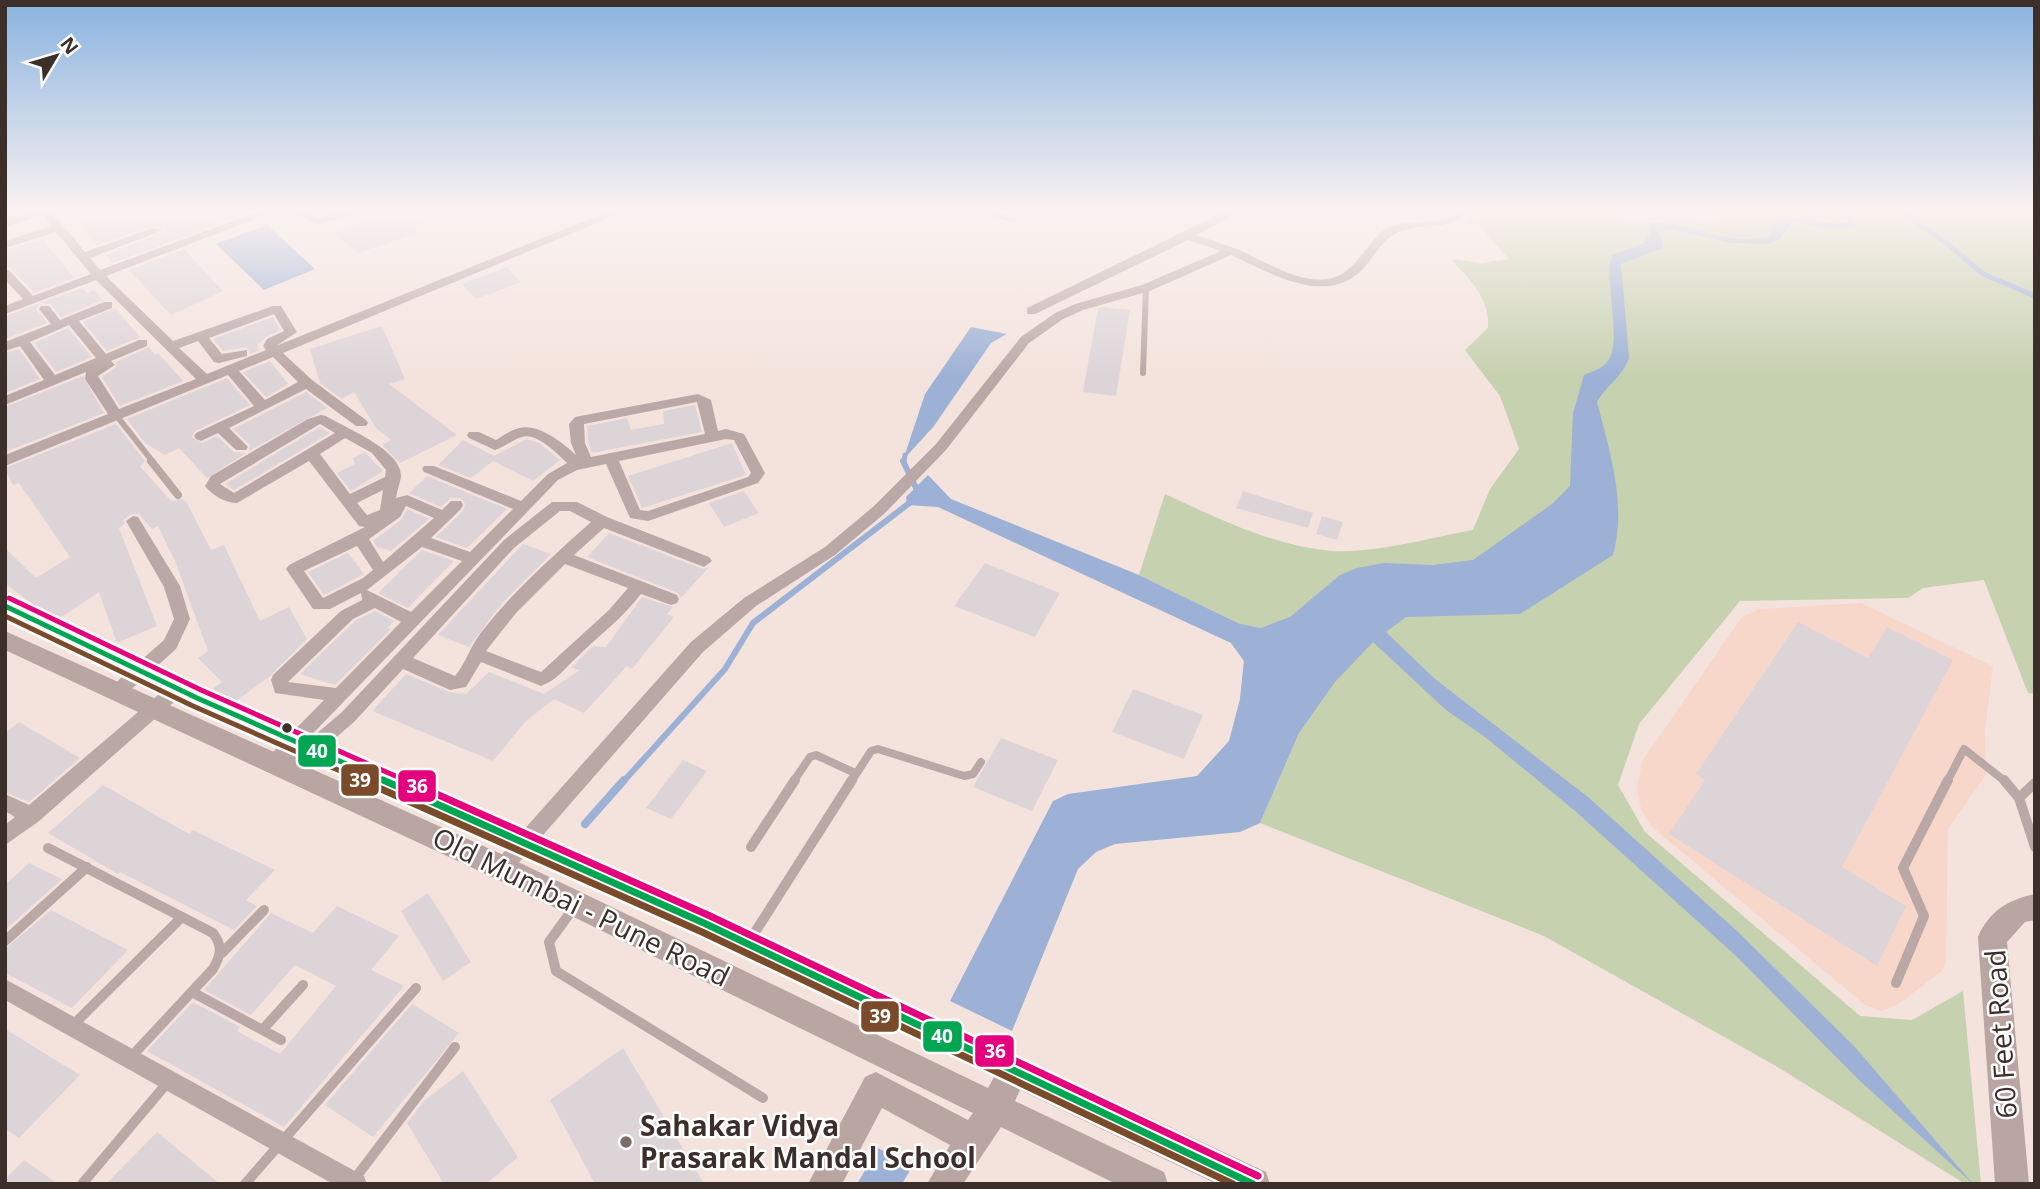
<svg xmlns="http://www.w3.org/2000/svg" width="2040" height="1189" font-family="'Open Sans',sans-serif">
	<rect width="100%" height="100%" fill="#f4e3dd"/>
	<path fill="#f8d7cb" d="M1861 603 1993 666 1985 730 1986 775 1948 829 1946 961 1942 971 1896 1006 1882 1011 1865 1005 1651 826 1641 809 1637 790 1642 761 1742 617 1759 609Z"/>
	<path fill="#c6d1af" d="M1471 210H1607L1641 221 1665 214 1716 218 1721 210H2035V694L2028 693 1984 580 1923 588 1908 598 1740 601 1639 724 1618 785 1645 832 1860 1016 1912 1020 1963 991 1981 1184H1965L1776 1066 1544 936 1260 823 1299 733 1240 699 1244 661 1231 643 1240 624 1139 575 1165 494C1215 517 1267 543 1323 550 1367 556 1428 538 1473 530L1490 489 1519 449 1500 396 1465 350 1488 328C1490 298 1470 280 1451 259L1481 263 1509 259 1477 223 1469 225Z"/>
	<path fill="#9cb1d5" d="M1841 210H1848L1856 224 1854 228H1825L1793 222 1780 239 1768 244 1731 243 1671 229 1659 231 1663 248 1621 264 1629 358C1623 376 1606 386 1597 402 1610 452 1627 505 1613 555L1520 614 1406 617 1386 632 1435 679 1588 797 1737 931 1854 1046 1973 1184 1859 1080 1735 955 1574 810 1485 737 1446 710 1373 642 1335 682 1299 733 1260 823 1240 832 1115 844 1096 852 1078 869 1012 1031 950 1001 1053 801 1068 794 1197 776 1229 741 1240 699 1244 661 1231 643 938 507 907 505 906 497 928 475 951 499 1139 575 1240 624 1261 628 1290 617 1340 575 1357 568 1384 563 1433 565 1473 560 1552 504 1570 486 1573 413 1584 375C1590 372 1598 370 1603 366 1627 349 1602 284 1612 255L1644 243 1650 233 1648 224C1683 216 1726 250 1770 235L1775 222C1800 212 1823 228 1848 222Z
		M267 225 315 269 264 290 216 244Z
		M971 327 1007 334 991 343 934 426 903 460 925 394Z
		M878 1148 912 1167 902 1184H857Z"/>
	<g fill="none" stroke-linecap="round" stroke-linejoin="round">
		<path stroke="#9cb1d5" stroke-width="5" d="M1899 210 1949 245 1983 274 2035 296
			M904 462 905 455"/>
		<path stroke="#9cb1d5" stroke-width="6" d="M903 461 918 492
			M623 782 725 669 753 623 912 501"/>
		<path stroke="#9cb1d5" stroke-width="8" d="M585 824 624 780"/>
	</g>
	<path fill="#ddd4d8" d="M68 210H252V211L113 263 106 255 164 232 165 229 152 226 97 245Z
		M411 210 452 212 412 227 418 233 358 253 334 234 392 211 397 216Z
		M43 239 74 278 34 293 11 268 5 267V250Z
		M184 249 223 291 171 315 129 270Z
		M507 267 521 282 476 299 462 284Z
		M82 288 87 293 94 290 102 300 61 317 51 304 41 303 36 309 47 323 5 339V316Z
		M1102 307 1130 310 1116 396 1083 392 1098 308Z
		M115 308 140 337 107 351 83 322Z
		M273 317 280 330 266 337 257 345 260 350 250 354 247 347 223 351 213 339Z
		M382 326 405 379 389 384 457 435 400 463 382 445 391 440 376 428 354 392 342 399 320 383 310 349Z
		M68 328 92 357 56 372 34 343Z
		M149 347 155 355 158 353 183 381 120 406 102 377 116 367V362Z
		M19 349 40 379 5 393V353Z
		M270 361 288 384 266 397 243 372Z
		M83 376 104 413 5 452V407Z
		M227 378 250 405 195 431 192 437 202 443 217 436 234 452 246 453 207 478 179 448 165 455 145 443 127 419Z
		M306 392 327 408 249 451 250 445 233 429Z
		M695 405 702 432 592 453 588 442 587 426 627 418 631 430 664 424 663 411Z
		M116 424 145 461 140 466 171 501 183 499 187 503 211 550 224 545 260 621 289 607 307 639 270 676 236 701 211 690 222 682 198 658 208 651 175 561 158 526 152 529 139 514H131L123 520 125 524 119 528 157 626 117 643 99 592 58 619 42 612 5 583V548L36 578 70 557 19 483 13 485 5 468Z
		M320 427 330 433 234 490 225 484Z
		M527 439 539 443 560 460 533 481 493 461 471 478 438 465 463 440 494 456Z
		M732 443 746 475 642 508 628 476Z
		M365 452 383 471 351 491 337 473 355 464 353 458Z
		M427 476 507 509 467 548 436 537 463 511 465 504 461 498H451L441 507 409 493Z
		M744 491 759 513 724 527 709 503Z
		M1243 491 1313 513 1308 528 1236 508Z
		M407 509 429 519 391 551 377 547 373 541 402 519Z
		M1322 516 1343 522 1337 540 1316 534Z
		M609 533 703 569 709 567 681 598 678 593 587 557Z
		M523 544 551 554 503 602 469 647 438 635Z
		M422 550 454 561 408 608 378 593Z
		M348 553 364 574 324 595 308 572Z
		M985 563 1060 593 1035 637 954 606Z
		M642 597 673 607 667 614 674 617 632 669 627 666 584 713 554 699 526 721 493 761 372 711 406 674 449 692 466 694 489 672 544 694 580 670 571 668 593 646 606 647Z
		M375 611 394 621 388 628 391 629 335 685 300 674 355 621Z
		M1798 622 1868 658 1887 627 1953 660 1842 867 1906 906 1877 966 1669 834 1705 780 1696 774Z
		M1133 689 1203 715 1184 759 1112 732Z
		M19 722 80 758 29 802 5 792V733Z
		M1001 738 1058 760 1032 811 973 787Z
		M683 760 707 771 671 819 646 808Z
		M103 785 189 834 193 830 275 870 246 900 257 906 234 930 120 872 118 874 48 833Z
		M29 863 62 879 5 930V885Z
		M428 893 471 962 443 981 401 911Z
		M337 906 399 936 371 970 404 986 284 1127 147 1051 193 1002 240 1027 237 1031 280 1054 336 986 295 965 251 1015 204 990 271 913 313 933Z
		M51 910 128 950 72 1008 5 973V949Z
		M412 1004 459 1033 373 1137 325 1105Z
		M5 1029 80 1075 19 1138 5 1129Z
		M623 1048 704 1184H595L550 1100Z
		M463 1071 518 1157 486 1184H444L407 1123 424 1101Z
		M157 1132 220 1184H106Z
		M24 1160 58 1184H5V1179Z"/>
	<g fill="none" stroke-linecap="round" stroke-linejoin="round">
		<path stroke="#baa8a6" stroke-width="6" d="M295 210 317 221 360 210
			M1143 373 1146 288
			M116 415 153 462"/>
		<path stroke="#baa8a6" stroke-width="8" d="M151 461 178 495
			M793 782 810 757 816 755 855 773
			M851 782 871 751 878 749 964 776 973 774 981 762
			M1947 782 1964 749 2006 782"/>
		<path stroke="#baa8a6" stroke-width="10" d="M2004 780 2019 798 2035 847
			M2019 798 2035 783
			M751 847 795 780
			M48 848 213 933C223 946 221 955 213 969L131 1057
			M575 906 549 942 556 971 763 1098
			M750 940 852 780
			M5 941 87 867
			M222 953 264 910
			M1896 983 1924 916 1903 868 1948 780
			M192 992 281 1040
			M72 1026 182 917
			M263 1029 303 985
			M353 1181 455 1047
			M82 1184 168 1082
			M245 1184 416 988"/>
		<path fill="#baa8a6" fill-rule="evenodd" d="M35 210H50L85 252 153 228 163 230 90 258 100 270 263 210H279L106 276 173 341 273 306H281L297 332 276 346 612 210H628L283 353 312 380 366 420 368 423 366 426H356L306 389 229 428 248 447 246 450H236L218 433 201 441 196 439 194 436 196 433 254 406 228 375 5 466V455L108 414 85 379 86 372 5 405V396L44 380 20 346 5 351V342L51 324 39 309 41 306H49L60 320 104 302H112V308L79 321 106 354 139 340H147V346L111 361 115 365 98 376 119 409 196 379 96 280 5 314V306L23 299 5 280V270H9L33 296 91 274 56 232 5 248V241L52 226 43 215 5 227V220ZM274 314 284 331 267 339 263 346 266 350 207 374 179 348 198 341 214 362 219 363 247 356V350L222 354 209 338ZM69 325 96 358 55 375 30 342ZM273 357 298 382 265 400 239 371Z
			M968 210H990L1019 219 1013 222Z
			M1228 210H1242L1197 235C1210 240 1224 244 1237 249 1265 261 1296 283 1328 279 1354 275 1364 246 1383 231 1400 219 1421 224 1440 220 1452 218 1456 210 1469 210 1449 234 1424 221 1399 232 1382 239 1374 257 1362 270 1325 307 1269 272 1231 255L1150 291 1083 310 1063 319 1029 343 946 450 884 514 835 555 756 606 703 652 509 874 502 877 495 874 492 868 495 862 691 642 744 598 825 547 874 506 936 444 1021 337 1055 313 1075 304 1142 285 1221 251 1188 240 1035 314H1027V308Z
			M698 394 711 400 718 431 726 429 744 434 765 473 758 483 648 521 630 518 606 464 577 470 558 480 295 752 342 712 504 540 552 502H577L607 517 709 557 712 561 704 567 604 528 574 555 677 595 679 599 677 603 671 605 641 594C622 619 597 637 575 659 563 670 557 680 541 686L481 662 466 687 450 690 403 669 354 722 294 774 288 777 282 774 280 768 274 770 268 767 265 762 268 757 324 700 275 693 271 680 273 675 341 611 362 600 361 593 330 609H313L286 569 289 565 365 527 359 526 309 461 237 503C225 503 212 495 205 486L211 476 308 419 321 415 326 416C345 428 403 450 401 477 400 483 397 491 396 498L407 495 442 510 451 501H461L463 505 461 509 431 538 470 552 513 509 424 472 422 469 424 466H434L521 501 548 474 567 463C558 454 536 432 522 437 512 440 505 447 495 450L469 438 467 435 469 432H479L496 440C503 436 509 431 516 429 536 421 562 442 576 455L571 443 569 424 575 417ZM697 402 705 434 591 457 585 443 584 424ZM320 424 335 433 234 493 220 484ZM345 438 372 453 386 470 385 477 350 494 320 454ZM726 439 734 440 751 473 748 477 648 511 640 510 619 461ZM383 490 380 510 367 515 357 503ZM406 506 434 518 383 562 369 539 400 517ZM560 511H570L591 522C552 557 512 592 480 634 470 647 466 663 455 676L413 658 514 548ZM357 546 373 570 363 578 323 598 304 571ZM422 547 462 561 411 612 367 590ZM565 564 628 588 609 610 541 672 486 651 516 613ZM375 608 401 622 336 688 288 682 353 619Z
			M133 516 138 517 180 586 190 619 176 649 125 695 119 697 113 695 111 690 113 685 164 640 174 619 164 587 126 521Z
			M177 682 183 684 185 689 183 694 38 822 5 845V825L15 817 5 811V794L29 805 171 684Z
			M5 979 364 1176 367 1184H333L5 1000Z"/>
		<path fill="#b9a6a3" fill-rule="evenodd" d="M5 597 206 691 716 915 1266 1172 1270 1184H1217L1020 1090 1015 1101 1164 1172 1168 1184H1116L1001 1127 963 1184H927L950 1145 882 1108 842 1184H808L865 1077 876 1072 968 1120 973 1113 492 877 5 650V631L512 859 988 1088 994 1077 604 891 60 645 5 616Z
			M2035 894V920L2025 922 2007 942 2029 1184H1995L1978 937C1988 912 2009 899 2035 894Z"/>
		<g stroke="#fff" stroke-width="10">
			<path id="bus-1-far1" d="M5 606 197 698 387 782"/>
		</g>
		<g stroke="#fff" stroke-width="12">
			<path id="bus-1" d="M383 780 706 924 1253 1184"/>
		</g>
		<g stroke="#fff" stroke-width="10">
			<path id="bus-2-far1" d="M5 616 193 706 365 782"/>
		</g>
		<g stroke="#fff" stroke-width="12">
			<path id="bus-2" d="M361 780 702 932 1233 1184"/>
		</g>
		<g stroke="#fff" stroke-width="10">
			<path id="bus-3-far1" d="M9 598 201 690 409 782"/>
		</g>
		<g stroke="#fff" stroke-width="12">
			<path id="bus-3" d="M405 780 710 916 1258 1176"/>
		</g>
		<use href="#bus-1-far1" stroke="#00a651" stroke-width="5"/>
		<use href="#bus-1" stroke="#00a651" stroke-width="7"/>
		<use href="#bus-2-far1" stroke="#7a4b2a" stroke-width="5"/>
		<use href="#bus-2" stroke="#7a4b2a" stroke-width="7"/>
		<use href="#bus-3-far1" stroke="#e5007d" stroke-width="5"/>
		<use href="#bus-3" stroke="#e5007d" stroke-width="7"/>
	</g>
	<linearGradient id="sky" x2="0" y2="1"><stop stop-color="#89b3e0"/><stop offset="0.56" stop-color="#faf2f0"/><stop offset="1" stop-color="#faf2f0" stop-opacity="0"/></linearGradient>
	<rect width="2040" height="377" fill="url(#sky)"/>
	<circle fill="#3c2e28" stroke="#fff" stroke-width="2.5" cx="287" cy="728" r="6"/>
	<circle fill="#7c6d67" stroke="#fff" stroke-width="2.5" cx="626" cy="1142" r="7"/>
	<g text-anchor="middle" stroke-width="5" stroke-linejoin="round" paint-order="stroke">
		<g font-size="28" fill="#3c2e28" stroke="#fff">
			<text transform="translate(581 907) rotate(26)" y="10">Old Mumbai - Pune Road</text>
			<text transform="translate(2001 1034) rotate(-94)" y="10">60 Feet Road</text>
		</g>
		<g font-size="28" font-weight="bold" fill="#3c2e28" stroke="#fff" text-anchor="start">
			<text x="640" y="1136">Sahakar Vidya<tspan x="640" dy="32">Prasarak Mandal School</tspan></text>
		</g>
	</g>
	<g stroke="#fff" stroke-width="2.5">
		<rect x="297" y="734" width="40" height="34" rx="7" fill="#00a651"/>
		<rect x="340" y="763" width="40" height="34" rx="7" fill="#7a4b2a"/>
		<rect x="397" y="769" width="40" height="34" rx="7" fill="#e5007d"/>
		<rect x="860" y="1000" width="40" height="33" rx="7" fill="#7a4b2a"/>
		<rect x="922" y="1020" width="41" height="33" rx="7" fill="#00a651"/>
		<rect x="974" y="1034" width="41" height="34" rx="7" fill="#e5007d"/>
	</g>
	<g font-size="19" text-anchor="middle" font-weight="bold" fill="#fff">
		<text x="317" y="758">40</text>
		<text x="360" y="787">39</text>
		<text x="417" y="793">36</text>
		<text x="880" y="1023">39</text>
		<text x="942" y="1043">40</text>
		<text x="995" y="1058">36</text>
	</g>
	<rect width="2040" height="1189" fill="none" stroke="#3c2e28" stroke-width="14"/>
	<g transform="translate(56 56) rotate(52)" stroke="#ffffff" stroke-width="5" paint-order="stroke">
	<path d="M0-5L12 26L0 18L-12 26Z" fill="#3c2e28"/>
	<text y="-10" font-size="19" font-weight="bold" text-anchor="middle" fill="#3c2e28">N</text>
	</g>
</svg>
